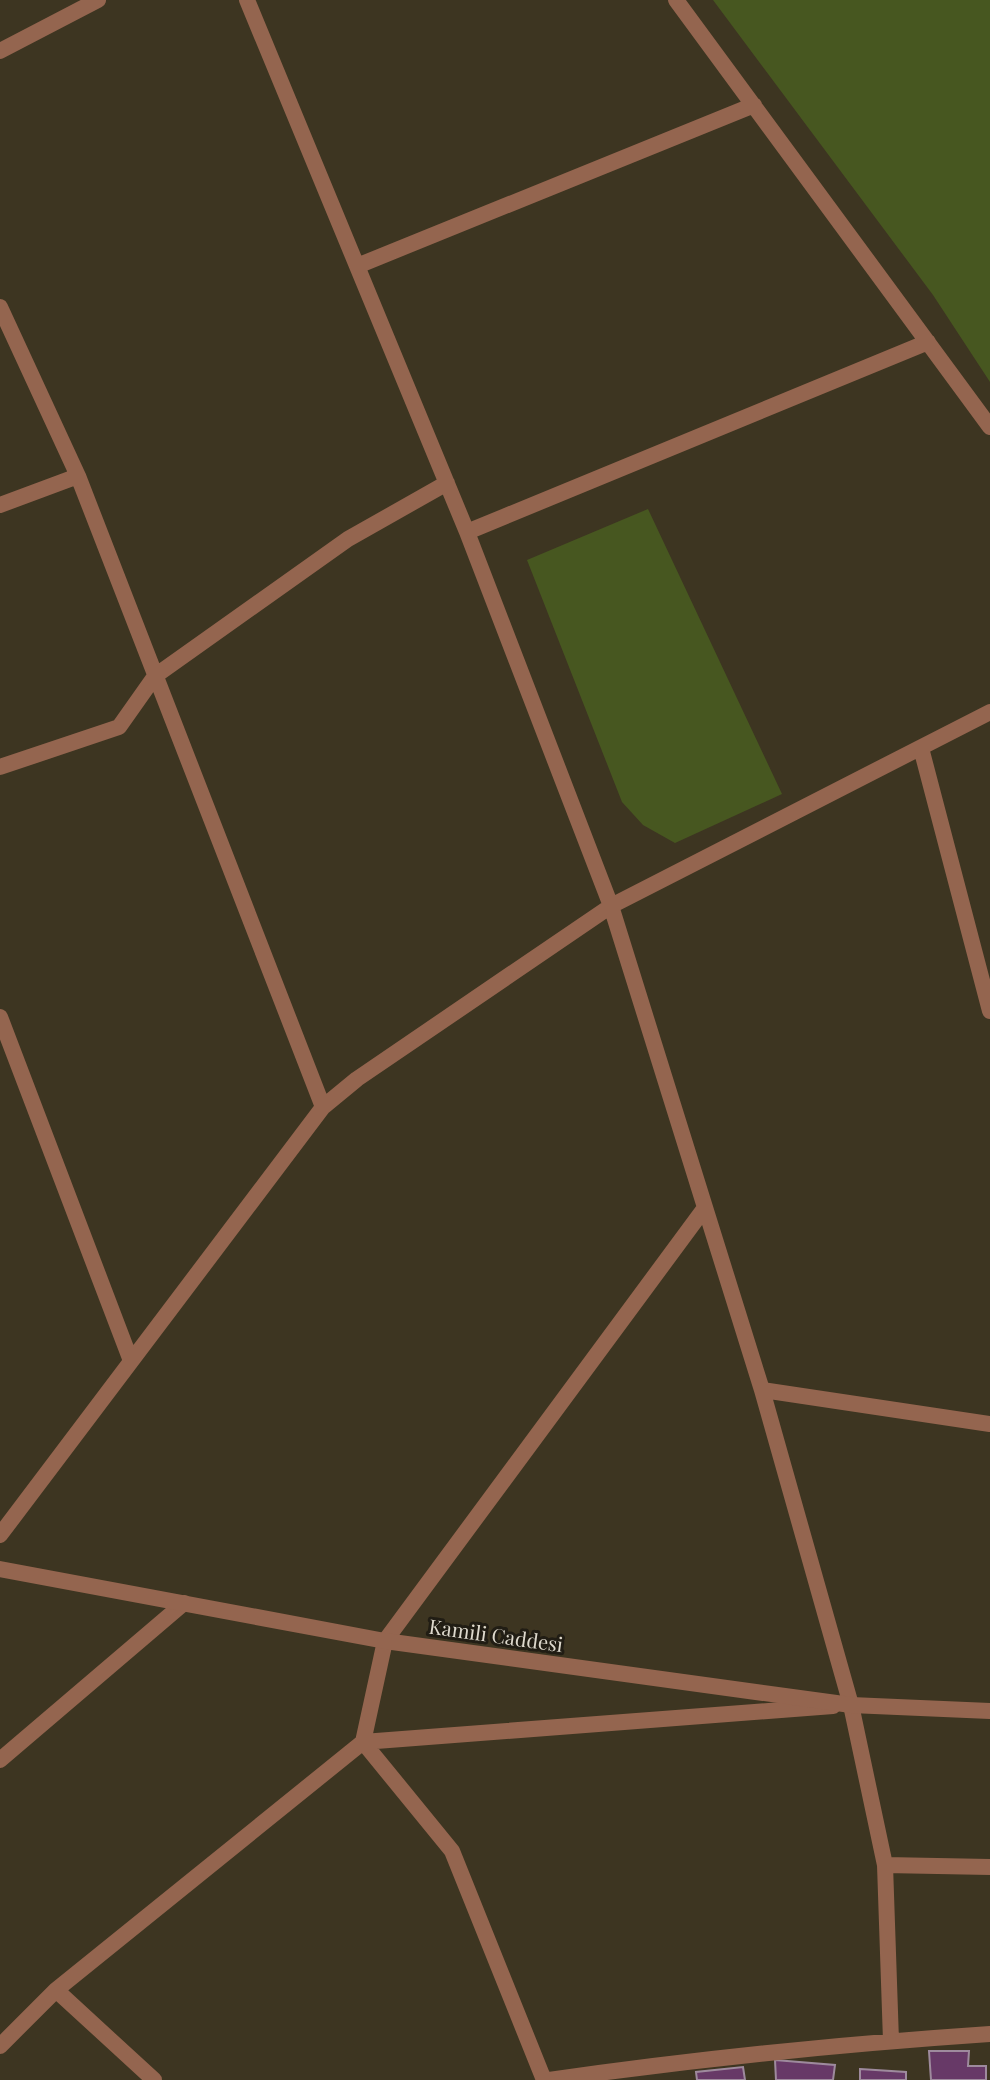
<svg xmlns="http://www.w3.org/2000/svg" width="990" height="2080" font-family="'Playfair Display',serif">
	<rect width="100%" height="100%" fill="#3d3521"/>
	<path fill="#475720" d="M713 0H990V382L933 295Z
		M648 509 782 794 675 843 643 825 622 802 527 560Z"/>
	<path fill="#673967" stroke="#9e8a9d" stroke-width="2" d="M929 2051H969L968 2066H986V2080H931Z
		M775 2060 835 2065 833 2080H776Z
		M743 2067 745 2080H697L696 2072Z
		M860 2069 906 2072V2080H860Z"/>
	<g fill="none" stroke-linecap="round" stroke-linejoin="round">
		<path stroke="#94654f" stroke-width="16" d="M247 0 467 532 611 906 762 1390 851 1705 885 1865 891 2041
			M676 0 990 427
			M0 51 98 0
			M357 266 754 105
			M0 307 78 476 323 1107
			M0 505 78 476
			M467 532 928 342
			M921 748 990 1011
			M0 767 119 727 155 676 348 539 447 483
			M0 1017 131 1361
			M762 1390 990 1424
			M0 1535 323 1107 357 1079 611 906 990 712
			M363 1742 833 1706
			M363 1742 452 1851 544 2080
			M0 1760 184 1603
			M885 1865 990 1867
			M56 1990 154 2080
			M0 2046 56 1990 363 1742 385 1641 704 1209
			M549 2080C695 2059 842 2044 990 2034"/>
		<path stroke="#94654f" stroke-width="16" d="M0 1569 385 1641 851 1705 990 1711"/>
	</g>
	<g text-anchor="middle" stroke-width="6" stroke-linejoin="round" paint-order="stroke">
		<g font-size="20" fill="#ded9cd" stroke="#211d14">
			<text transform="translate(496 1636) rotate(8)" y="7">Kamili Caddesi</text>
		</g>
	</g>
</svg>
